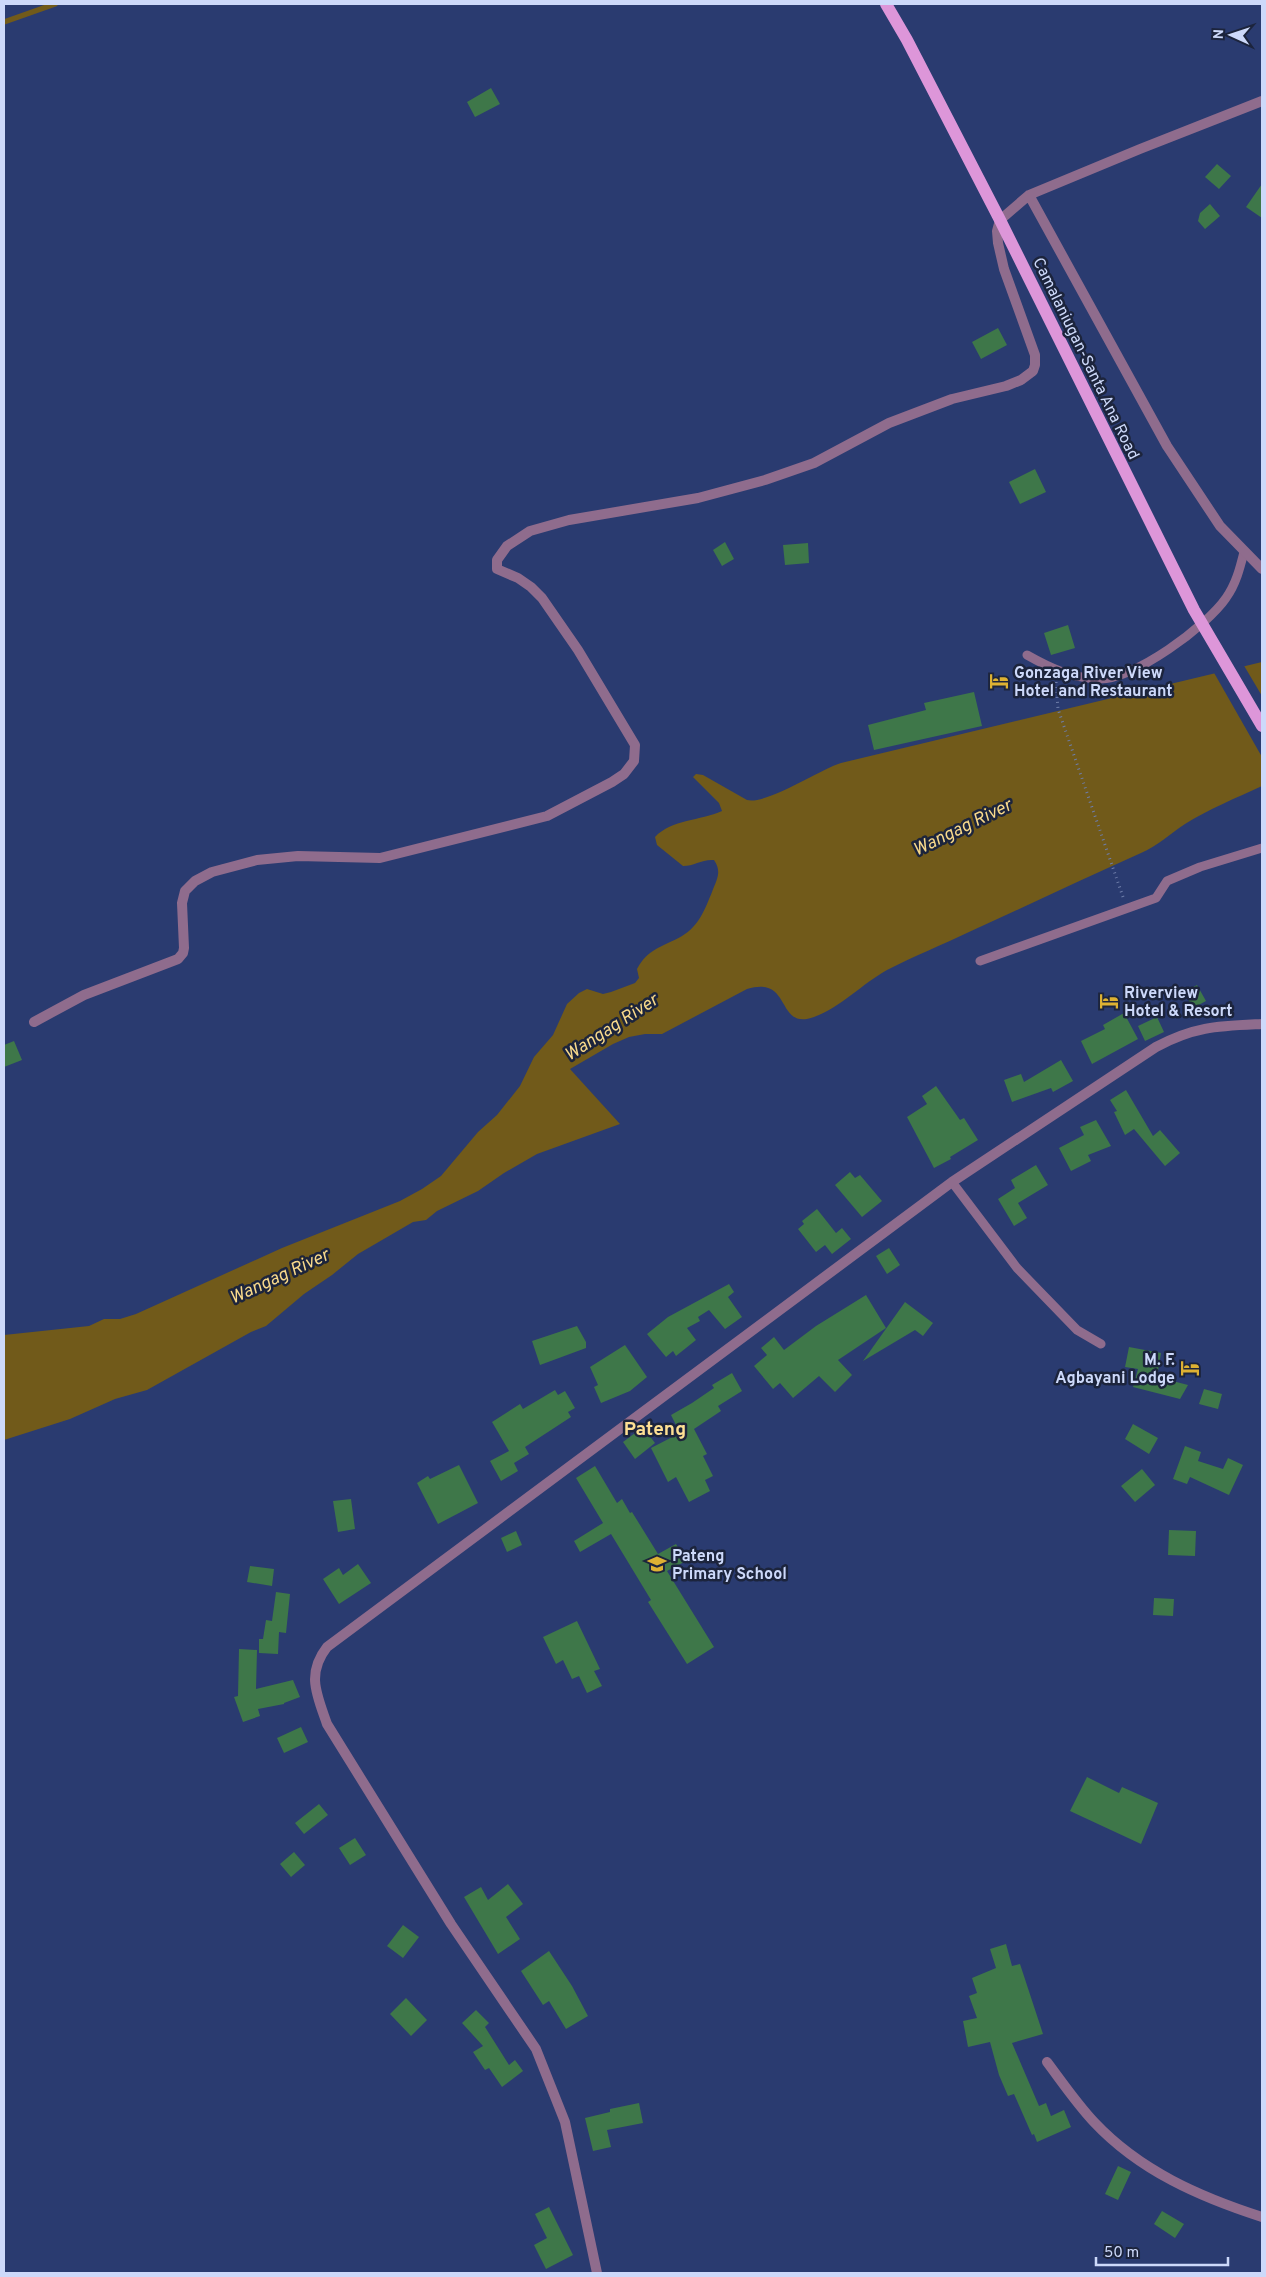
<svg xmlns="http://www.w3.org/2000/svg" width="1266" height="2277" font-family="Overpass,sans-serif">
	<rect width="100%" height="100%" fill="#2a3b70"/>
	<path fill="#715a1a" d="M1262 662V786C1236 798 1209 809 1185 824 1170 834 1157 846 1141 853 1083 879 1026 906 969 932 942 945 914 956 887 970 862 984 841 1007 814 1017 775 1031 793 975 747 989L662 1034H645L629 1037 613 1044 570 1069 620 1124 537 1154 504 1173 478 1191 437 1211 426 1220 413 1222 358 1254 332 1275 304 1294 266 1326 251 1332 147 1390 115 1399 70 1419 4 1440V1335L89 1326 104 1319H120L136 1314 282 1248 400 1201 422 1189 441 1176 478 1132 497 1115 520 1086 534 1057 553 1035 567 1004 579 993 587 989 603 994 611 992 635 983 639 978 637 969C648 948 663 947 682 936 699 926 705 909 712 892 717 879 722 872 714 860 702 859 694 866 683 866L657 845 655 837C672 819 700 821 722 811L719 803 693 777 696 774 703 775 747 800C766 805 819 770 841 763Z"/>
	<path fill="#2a3b70" d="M1243 664 1262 696V757L1213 671Z"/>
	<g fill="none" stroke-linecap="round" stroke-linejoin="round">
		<path stroke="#715a1a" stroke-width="5.5" d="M4 22 55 4"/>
	</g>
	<path fill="#3e7749" d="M491 88 500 104 475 117 467 102Z
		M1217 164 1231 176 1219 189 1205 177Z
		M1262 184V218L1246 207Z
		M1210 204 1220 216 1205 229 1198 221 1200 213Z
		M998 328 1007 345 981 359 972 342Z
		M1035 469 1046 492 1020 504 1009 482Z
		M725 542 734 559 722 566 713 550Z
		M808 543 809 563 785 565 783 545Z
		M1068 625 1075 648 1051 655 1044 633Z
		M974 692 982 726 874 750 868 725 926 710 924 703Z
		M1197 985 1206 1001 1193 1008 1184 992Z
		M1124 1013 1138 1039 1092 1064 1081 1041 1105 1029 1103 1025Z
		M1157 1017 1164 1032 1145 1041 1138 1026Z
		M14 1041 22 1060 4 1067V1045Z
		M1061 1060 1073 1081 1053 1092 1051 1088 1012 1102 1004 1080 1021 1074 1024 1082Z
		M936 1086 960 1120 964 1118 978 1140 950 1157 951 1159 934 1168 907 1117 927 1104 922 1096Z
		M1126 1090 1153 1136 1160 1130 1180 1153 1165 1166 1134 1129 1125 1135 1114 1112 1117 1111 1110 1100Z
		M1096 1120 1111 1146 1088 1155 1091 1161 1071 1171 1059 1148 1084 1135 1080 1127Z
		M1036 1165 1048 1185 1018 1203 1027 1218 1014 1226 998 1199 1015 1188 1011 1180Z
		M850 1172 855 1178 860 1175 882 1201 862 1217 835 1185Z
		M817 1209 836 1233 842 1228 851 1239 832 1254 825 1245 816 1252 798 1229 804 1224 802 1221Z
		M889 1248 900 1265 887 1274 876 1256Z
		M729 1284 734 1292 728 1297 742 1317 725 1329 709 1310 698 1317 700 1321 687 1328 696 1340 676 1356 673 1351 666 1357 647 1334 668 1317Z
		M866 1295 886 1328 838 1360 852 1375 835 1392 819 1376 793 1398 780 1383 773 1389 754 1366 767 1355 761 1348 774 1337 784 1350 816 1326Z
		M905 1302 933 1323 923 1336 915 1330 863 1361Z
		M577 1326 586 1342V1348L540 1365 532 1341Z
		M625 1345 647 1377 630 1391 601 1403 594 1387 598 1385 590 1367Z
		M1129 1347 1161 1353 1157 1377 1188 1385 1180 1399 1133 1387 1138 1369 1125 1367Z
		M732 1373 742 1391 718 1406 721 1411 694 1429 707 1454 703 1456 713 1476 705 1480 710 1491 689 1502 676 1477 668 1482 651 1448 680 1433 671 1415 692 1403 714 1388 712 1385Z
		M1204 1389 1222 1394 1218 1409 1199 1404Z
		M555 1390 558 1395 565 1391 575 1408 568 1412 571 1417 525 1447 529 1454 514 1463 518 1471 501 1481 490 1461 509 1451 492 1422 520 1404 523 1409Z
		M1133 1424 1158 1438 1149 1454 1125 1439Z
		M643 1427 655 1443 635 1459 623 1442Z
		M1185 1446 1201 1452 1198 1461 1223 1469 1228 1458 1243 1465 1229 1495 1190 1477 1187 1484 1173 1479Z
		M459 1465 478 1503 438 1524 417 1483 428 1476 430 1479Z
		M595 1466 617 1503 622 1499 630 1513 632 1512 658 1554 676 1544 686 1561 667 1571 714 1647 687 1664 648 1602 651 1600 611 1534 580 1552 574 1541 603 1523 576 1478Z
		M1142 1469 1155 1485 1135 1502 1121 1486Z
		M351 1499 355 1529 338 1532 333 1501Z
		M1169 1530 1196 1531 1195 1556 1168 1555Z
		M516 1531 522 1545 507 1552 501 1538Z
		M358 1564 371 1583 339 1604 323 1579 339 1568 343 1575Z
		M250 1566 274 1569 272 1586 247 1582Z
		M276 1592 290 1594 286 1633 279 1632 278 1654 259 1653V1639H263L266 1620 272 1621Z
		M1154 1598 1174 1599 1173 1616 1153 1615Z
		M577 1621 600 1669 594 1671 602 1686 587 1693 579 1676 572 1679 563 1660 556 1664 543 1637Z
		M239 1649 257 1650 256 1689 293 1680 300 1697 284 1703V1704L258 1709 260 1716 243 1722 234 1697 238 1696Z
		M301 1727 308 1742 284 1753 277 1738Z
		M1087 1777 1119 1793 1122 1787 1158 1803 1141 1844 1070 1811Z
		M319 1804 328 1815 304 1834 295 1823Z
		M355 1838 366 1855 350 1865 339 1848Z
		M294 1852 305 1865 291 1877 280 1864Z
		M508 1884 523 1904 506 1917 520 1939 498 1954 464 1897 481 1887 488 1900Z
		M403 1925 419 1937 403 1958 387 1946Z
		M1006 1944 1012 1966 1020 1964 1043 2034 1012 2043 1039 2106 1046 2103 1051 2116 1064 2110 1071 2127 1037 2142 1034 2134 1032 2135 1014 2094 1008 2096 999 2075 990 2042 968 2047 963 2021 977 2018 969 1996 977 1993 972 1978 996 1968 990 1949Z
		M549 1951 572 1986 588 2016 566 2029 549 2001 543 2005 521 1971Z
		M406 1998 427 2020 411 2036 390 2014Z
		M476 2010 489 2023 485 2027 509 2065 515 2060 523 2071 502 2087 489 2068 485 2070 473 2052 483 2046 462 2023Z
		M639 2103 643 2123 607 2130 611 2147 593 2151 585 2118 610 2112V2109Z
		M1118 2166 1131 2172 1118 2200 1105 2194Z
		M549 2207 573 2255 546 2269 534 2245 547 2238 535 2214Z
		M1162 2211 1184 2224 1175 2238 1154 2224Z"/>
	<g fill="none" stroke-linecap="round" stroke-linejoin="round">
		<path stroke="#6e7da9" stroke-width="3" stroke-dasharray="1 4" stroke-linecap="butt" d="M1056 682 1058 709 1123 897"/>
		<path stroke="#8f6c8d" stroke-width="9" d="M1027 655C1050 668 1071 678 1099 679 1134 680 1207 626 1226 598 1236 584 1240 568 1244 552
			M980 961 1156 898 1167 881 1200 867 1262 848
			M952 1182 1017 1268 1077 1330 1101 1344"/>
		<path stroke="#8f6c8d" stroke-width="10" d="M1029 195 1167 446 1220 526 1262 569
			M34 1022 84 995 178 959 183 953 184 948 182 903 185 891 195 881 212 872 257 860 298 856 380 858 547 816 612 782 624 774 634 761 635 745 578 650 542 598 531 587 518 578 497 569V560L507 546 530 531 569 520 698 498 765 480 814 463 889 423 952 399 1006 386 1021 380 1033 371 1035 365V355L1004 269 998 243 997 231 1000 220 1029 195 1140 149 1262 101
			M1047 2062C1062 2082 1077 2104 1094 2122 1140 2171 1200 2197 1262 2217
			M597 2273 565 2122 536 2049 451 1924 327 1724C317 1695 306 1674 327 1647L952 1182 1156 1047C1195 1026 1219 1026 1262 1024"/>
		<path stroke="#dd96d9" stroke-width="12" d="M886 4 907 40 1000 220 1194 610 1262 726"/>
	</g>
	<defs>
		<g id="hotel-bare" transform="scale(1.5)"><path d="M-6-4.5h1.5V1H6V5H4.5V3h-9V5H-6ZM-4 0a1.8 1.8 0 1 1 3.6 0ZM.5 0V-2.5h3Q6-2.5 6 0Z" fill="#ddb133" stroke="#1c243c" stroke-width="2.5" paint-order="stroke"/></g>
		<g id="school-bare" transform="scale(1.5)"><path d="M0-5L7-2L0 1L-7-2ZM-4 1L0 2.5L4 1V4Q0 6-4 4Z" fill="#ddb133" stroke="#1c243c" stroke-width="2.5" paint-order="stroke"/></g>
	</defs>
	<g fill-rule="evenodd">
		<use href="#hotel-bare" x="999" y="681"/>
		<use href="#hotel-bare" x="1109" y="1001"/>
		<use href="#hotel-bare" x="1190" y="1368"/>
		<use href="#school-bare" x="657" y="1564"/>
	</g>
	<g text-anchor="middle" stroke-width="5" stroke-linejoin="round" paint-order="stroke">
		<g font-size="16" fill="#cdd9fa" stroke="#1c243c">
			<text transform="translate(1087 358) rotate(64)" y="6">Camalaniugan-Santa Ana Road</text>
		</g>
		<g font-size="16" font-weight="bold" fill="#cdd9fa" stroke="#1c243c" text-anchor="start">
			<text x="1014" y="678">Gonzaga River View<tspan x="1014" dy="18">Hotel and Restaurant</tspan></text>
			<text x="1124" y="998">Riverview<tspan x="1124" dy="18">Hotel &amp; Resort</tspan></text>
			<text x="1175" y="1365" text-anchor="end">M. F.<tspan x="1175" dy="18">Agbayani Lodge</tspan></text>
			<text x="672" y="1561">Pateng<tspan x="672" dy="18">Primary School</tspan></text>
		</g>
		<g font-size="18" font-style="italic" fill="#f8d98b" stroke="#1c243c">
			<text transform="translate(962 827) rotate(-26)" y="6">Wangag River</text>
			<text transform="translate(611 1027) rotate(-33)" y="6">Wangag River</text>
			<text transform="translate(279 1276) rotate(-25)" y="6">Wangag River</text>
		</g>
		<g font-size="19" font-weight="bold" fill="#fee094" stroke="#1c243c">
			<text x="655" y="1435">Pateng</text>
		</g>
	</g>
	<rect width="1266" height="2277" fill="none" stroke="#cdd9fa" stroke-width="10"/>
	<g transform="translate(1231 35) rotate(273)" stroke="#1c243c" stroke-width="4" paint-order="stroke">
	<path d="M0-4L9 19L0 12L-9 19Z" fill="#cdd9fa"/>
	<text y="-8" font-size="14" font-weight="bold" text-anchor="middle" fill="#cdd9fa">N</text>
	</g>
	<path d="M1096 2257v8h132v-8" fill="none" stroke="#cdd9fa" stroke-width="2.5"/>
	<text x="1104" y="2257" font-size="15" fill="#cdd9fa" stroke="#1c243c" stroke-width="4" paint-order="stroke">50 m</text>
</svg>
